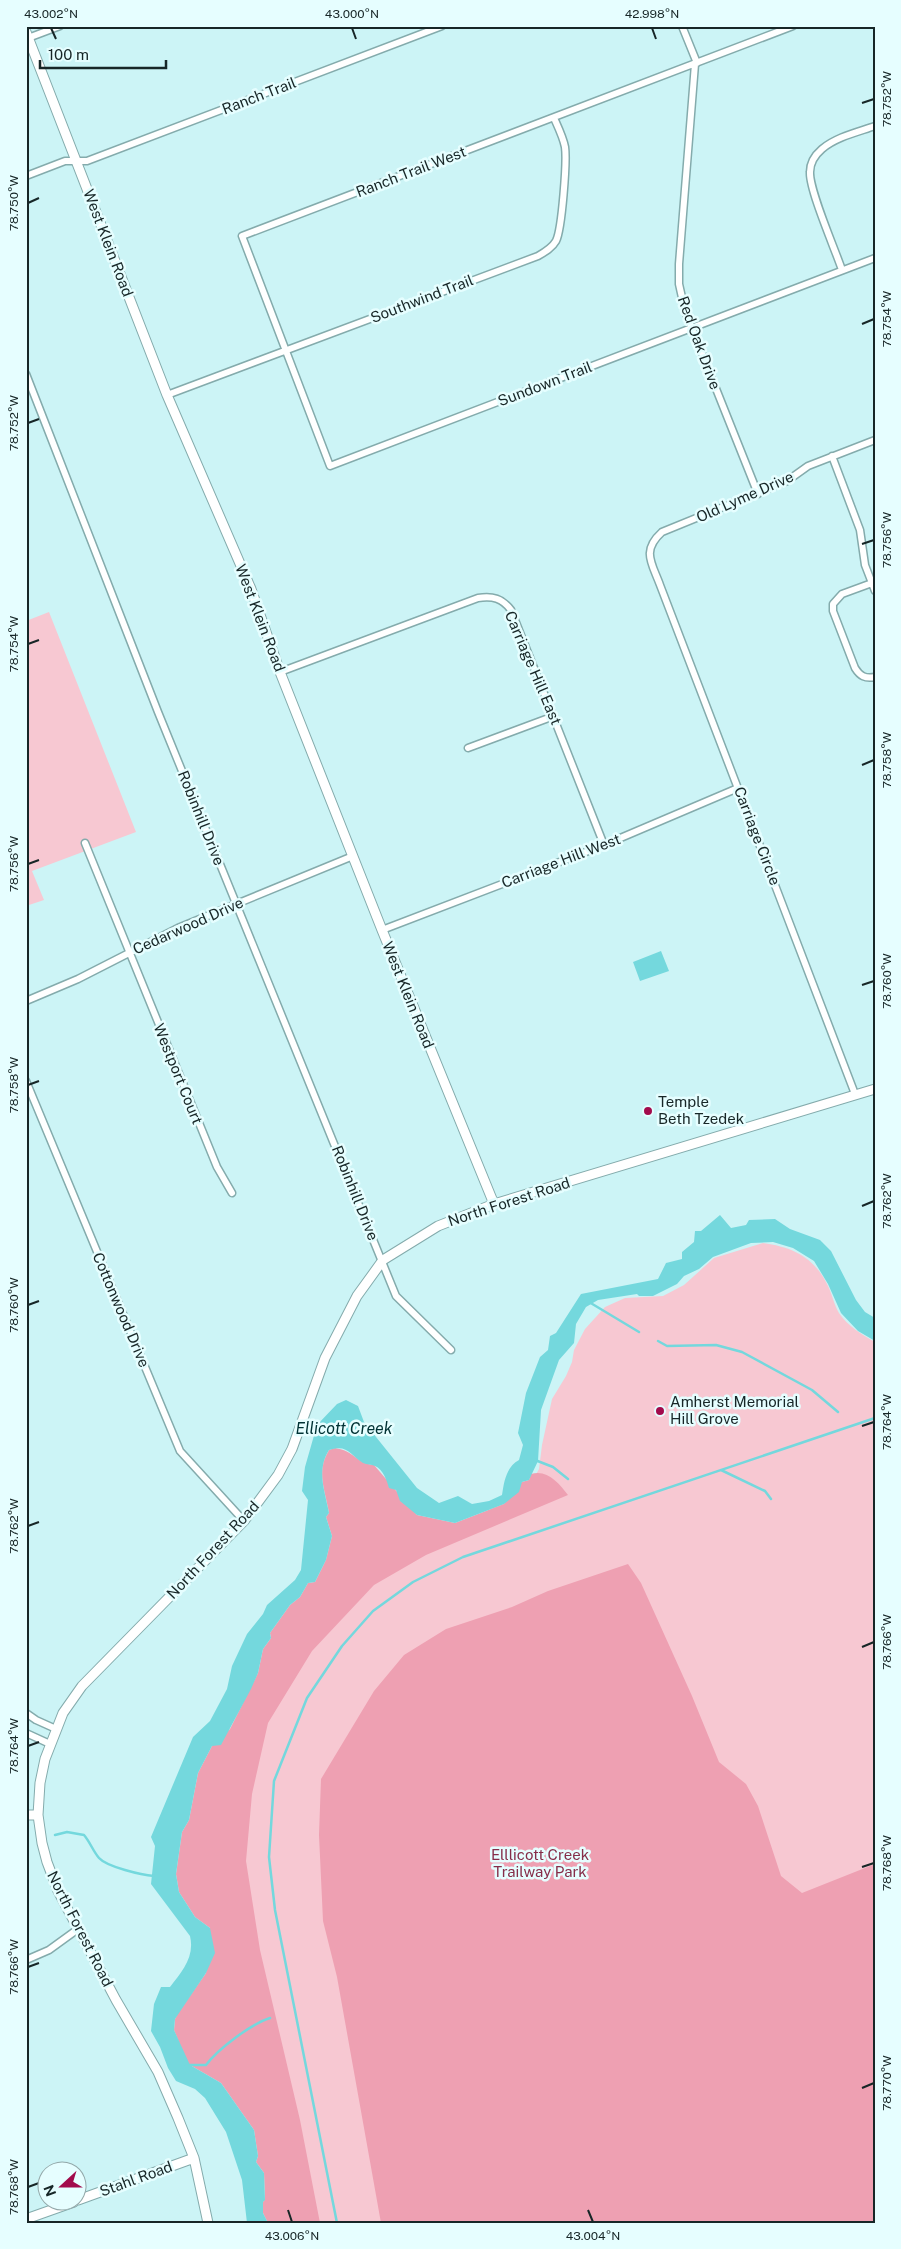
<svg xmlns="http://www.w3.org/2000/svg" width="901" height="2249" font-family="'Public Sans',sans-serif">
	<rect width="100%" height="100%" fill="#ccf4f6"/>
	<path fill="#f7c8d2" d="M49 612 136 832 32 871 44 900 26 906V621Z
		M763 1243C792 1247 814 1257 827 1284 832 1293 834 1305 839 1313 848 1326 861 1334 875 1342V2223H274L257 2131 212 1928 196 1914 317 1586 335 1532 322 1477 314 1471 328 1455 417 1518 459 1526 528 1489 539 1469 542 1445 552 1399 566 1376 572 1362 574 1350 585 1329 605 1307 625 1298 663 1296 684 1285 714 1258Z"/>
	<path fill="#eea0b2" d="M335 1448C355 1451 357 1464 374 1465L417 1515 455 1523 504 1504 522 1482 529 1480 531 1474C547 1469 559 1483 568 1495L426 1555 374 1585 312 1651 268 1723 252 1794 246 1861 260 1950 300 2120 320 2223H268L263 2213V2202L265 2199 264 2173 256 2162 258 2156 254 2130 221 2083 190 2065 187 2062 174 2030 175 2019 178 2013 206 1973 210 1928 195 1917 179 1892 176 1874 182 1832 189 1820 198 1773 212 1746 230 1729 258 1673 263 1649 271 1638 270 1633 290 1605 300 1597 308 1583 315 1582 326 1560 332 1536 326 1517 329 1513C325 1490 316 1472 329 1450Z
		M628 1564 641 1583 692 1696 719 1762 746 1784 758 1806 781 1876 802 1893 875 1864V2223H381L337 1977 323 1921 319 1835 321 1779 374 1691 404 1655 446 1629 512 1607 548 1591Z"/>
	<path fill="#74d8dd" d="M661 951 669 971 640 981 633 962Z
		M720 1215 731 1228 746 1225 749 1220 775 1219 790 1229 820 1240 831 1251 856 1300 865 1312 875 1318V1341L858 1331 841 1313 828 1284 814 1261 793 1248 773 1242 751 1243 713 1257 699 1269 684 1276 677 1284 653 1296H639L637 1294 598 1300 586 1307 576 1324 574 1343 559 1360 541 1410 538 1461 529 1480 522 1482 519 1492 504 1504 455 1523 417 1515 400 1501 396 1490 389 1488C387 1481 383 1469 375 1466 371 1464 367 1465 363 1463 350 1455 348 1444 329 1450 316 1471 325 1491 329 1513L326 1517 332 1536 326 1560 315 1582 308 1583 300 1597 290 1605 270 1633 271 1638 263 1649 258 1673 251 1689 221 1745 212 1746 198 1773 189 1820 182 1832 176 1874 179 1892 195 1917 210 1928 215 1953 206 1973 175 2019 174 2030 190 2065 221 2083 254 2130 258 2156 256 2162 264 2173 265 2200 263 2202V2213L268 2223H247L242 2180 226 2132 205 2098 195 2089 176 2081 168 2068 160 2047 151 2031 154 2004 161 1987H170C182 1972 195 1957 190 1936L151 1884 155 1846 151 1837 193 1737 210 1721 227 1689 232 1666 247 1634 263 1614 267 1605 295 1580 301 1570 308 1500 302 1491 305 1467 317 1425 337 1404 346 1400 358 1406 364 1422 417 1488 439 1503 458 1496 472 1504 489 1501 502 1495C504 1482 506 1467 519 1460L523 1445 518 1433 526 1393 540 1357 548 1350 550 1336 556 1333 581 1294 658 1279 666 1263 682 1259V1252L694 1242 695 1231H701Z"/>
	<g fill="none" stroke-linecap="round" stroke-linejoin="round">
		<path stroke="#74d8dd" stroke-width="2.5" d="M589 1302 639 1332
			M658 1341 667 1346 716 1345 742 1352 812 1390 838 1412
			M535 1460 553 1467 568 1479
			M721 1470 765 1491 771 1499
			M55 1835 67 1832 84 1835C90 1842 93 1851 99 1858 107 1867 142 1875 154 1876
			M186 2065H206C218 2049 251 2024 270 2018
			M337 2223 275 1910 269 1857 274 1781 307 1698 342 1646 373 1611 413 1582 463 1557 875 1418"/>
		<g stroke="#84abac" stroke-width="9">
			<path id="street" d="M682 26 697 63
				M793 26 242 236 330 466 875 258
				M28 38 60 26
				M695 64 679 264V284L685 311 758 494
				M26 176 65 161H87L442 26
				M842 270C835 249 809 190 810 172 810 163 815 155 822 149 836 137 858 132 875 126
				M26 374 158 712 396 1296 451 1350
				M167 395 538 256C545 252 552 248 556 241 562 229 567 161 565 147 563 137 558 127 554 118
				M832 456 860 530 865 565 875 591
				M872 583 842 594 833 604V611L855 668C860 676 865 679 875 677
				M280 672 478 598C493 596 502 598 511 610L604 845
				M468 748 554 716
				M85 843 217 1167 232 1193
				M382 930 604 845 738 788
				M26 1001 78 979 178 928 353 856
				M26 1081 180 1451 244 1521
				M855 1094 660 585C652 563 641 551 662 532L787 481 808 466 875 440
				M26 1713 36 1720 56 1729
				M26 1733 50 1744
				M26 1960 49 1950 78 1929"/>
		</g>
		<g stroke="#84abac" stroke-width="11">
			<path id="secondary" d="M26 32 167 395 251 589 280 672 382 930 494 1204
				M26 1815H38
				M78 2200 194 2158
				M26 2219 74 2202
				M208 2223 194 2158 178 2118 158 2072 116 2000 58 1891 47 1862 42 1843 38 1815 40 1783 45 1759 63 1713 82 1686 244 1521 278 1475 292 1449 325 1358 357 1296 383 1260 438 1226 494 1204 875 1089"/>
		</g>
		<use href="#street" stroke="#fff" stroke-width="6"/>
		<use href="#secondary" stroke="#fff" stroke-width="9"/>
	</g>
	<path fill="none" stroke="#172627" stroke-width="2" d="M51 28 56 39M352 28 356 39M652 28 656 39M862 103 874 99M28 203 39 198M862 324 874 319M28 423 39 419M862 544 874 540M28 644 39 640M862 765 874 760M28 864 39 860M862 985 874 981M28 1085 39 1081M862 1206 874 1201M28 1305 39 1301M862 1426 874 1422M28 1526 39 1522M862 1647 874 1642M28 1746 39 1742M862 1867 874 1863M28 1967 39 1963M862 2088 874 2083M28 2187 39 2183M288 2210 292 2222M588 2210 593 2222"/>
	<g fill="#a20b4c" stroke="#e6feff" stroke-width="2">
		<circle cx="648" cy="1111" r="5"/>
		<circle cx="660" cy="1411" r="5"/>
	</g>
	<g text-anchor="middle" stroke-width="5" stroke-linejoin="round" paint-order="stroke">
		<g font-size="15" fill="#172627" stroke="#e6feff">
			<text transform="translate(259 96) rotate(-21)" y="5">Ranch Trail</text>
			<text transform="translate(411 172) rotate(-21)" y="5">Ranch Trail West</text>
			<text transform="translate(108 243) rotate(69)" y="5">West Klein Road</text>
			<text transform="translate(422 299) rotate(-21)" y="5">Southwind Trail</text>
			<text transform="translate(699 343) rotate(70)" y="5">Red Oak Drive</text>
			<text transform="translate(545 384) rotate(-21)" y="5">Sundown Trail</text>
			<text transform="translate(745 497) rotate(-24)" y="5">Old Lyme Drive</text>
			<text transform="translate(260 618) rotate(69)" y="5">West Klein Road</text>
			<text transform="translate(533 668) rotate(67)" y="5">Carriage Hill East</text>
			<text transform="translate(201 818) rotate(68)" y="5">Robinhill Drive</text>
			<text transform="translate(757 836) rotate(69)" y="5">Carriage Circle</text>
			<text transform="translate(561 861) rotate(-21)" y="5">Carriage Hill West</text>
			<text transform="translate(188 926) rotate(-24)" y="5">Cedarwood Drive</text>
			<text transform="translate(408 995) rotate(68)" y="5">West Klein Road</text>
			<text transform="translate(178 1074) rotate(68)" y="5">Westport Court</text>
			<text transform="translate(355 1193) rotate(68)" y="5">Robinhill Drive</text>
			<text transform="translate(509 1202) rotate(-18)" y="5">North Forest Road</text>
			<text transform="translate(121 1310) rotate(67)" y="5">Cottonwood Drive</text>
			<text transform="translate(213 1550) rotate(-47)" y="5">North Forest Road</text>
			<text transform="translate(80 1929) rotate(63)" y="5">North Forest Road</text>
			<text transform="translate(136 2179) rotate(-20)" y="5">Stahl Road</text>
		</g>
		<g font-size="15" fill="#172627" stroke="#e6feff" text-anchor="start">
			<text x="658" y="1107">Temple<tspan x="658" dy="17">Beth Tzedek</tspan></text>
			<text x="670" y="1407">Amherst Memorial<tspan x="670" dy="17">Hill Grove</tspan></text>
		</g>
		<g font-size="15" fill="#862d49" stroke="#e6feff">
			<text x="540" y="1860">Elllicott Creek<tspan x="540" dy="17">Trailway Park</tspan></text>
		</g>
		<g font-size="16" font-style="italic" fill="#003234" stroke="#e6feff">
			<text x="344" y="1434">Ellicott Creek</text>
		</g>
	</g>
	<rect width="901" height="2249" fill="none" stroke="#e6feff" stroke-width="55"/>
	<g transform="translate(62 2186) rotate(249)"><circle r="24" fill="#e6feff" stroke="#93a8a9"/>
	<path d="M0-4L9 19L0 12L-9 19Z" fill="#a20b4c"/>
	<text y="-8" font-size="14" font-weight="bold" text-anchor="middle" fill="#172627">N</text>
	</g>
	<path d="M40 60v8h126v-8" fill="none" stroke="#172627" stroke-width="2.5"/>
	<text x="48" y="60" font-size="15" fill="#172627" stroke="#e6feff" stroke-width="4" paint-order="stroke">100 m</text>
	<rect x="28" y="28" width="846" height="2194" fill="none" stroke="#172627" stroke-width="2"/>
	<g font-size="12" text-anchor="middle" fill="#172627">
		<text x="51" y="18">43.002°N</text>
		<text x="352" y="18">43.000°N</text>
		<text x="652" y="18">42.998°N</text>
		<text transform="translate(887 99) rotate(-90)" y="4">78.752°W</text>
		<text transform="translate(14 203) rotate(-90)" y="4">78.750°W</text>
		<text transform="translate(887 319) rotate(-90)" y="4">78.754°W</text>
		<text transform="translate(14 423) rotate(-90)" y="4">78.752°W</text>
		<text transform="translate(887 540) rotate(-90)" y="4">78.756°W</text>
		<text transform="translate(14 644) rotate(-90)" y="4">78.754°W</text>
		<text transform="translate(887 760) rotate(-90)" y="4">78.758°W</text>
		<text transform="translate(14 864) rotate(-90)" y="4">78.756°W</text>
		<text transform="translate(887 981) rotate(-90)" y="4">78.760°W</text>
		<text transform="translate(14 1085) rotate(-90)" y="4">78.758°W</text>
		<text transform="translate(887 1201) rotate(-90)" y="4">78.762°W</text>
		<text transform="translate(14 1305) rotate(-90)" y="4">78.760°W</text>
		<text transform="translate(887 1422) rotate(-90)" y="4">78.764°W</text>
		<text transform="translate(14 1526) rotate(-90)" y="4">78.762°W</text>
		<text transform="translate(887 1642) rotate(-90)" y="4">78.766°W</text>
		<text transform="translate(14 1746) rotate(-90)" y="4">78.764°W</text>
		<text transform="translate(887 1863) rotate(-90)" y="4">78.768°W</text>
		<text transform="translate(14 1967) rotate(-90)" y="4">78.766°W</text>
		<text transform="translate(887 2083) rotate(-90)" y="4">78.770°W</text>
		<text transform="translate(14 2187) rotate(-90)" y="4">78.768°W</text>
		<text x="292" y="2240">43.006°N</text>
		<text x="593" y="2240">43.004°N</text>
	</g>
</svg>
